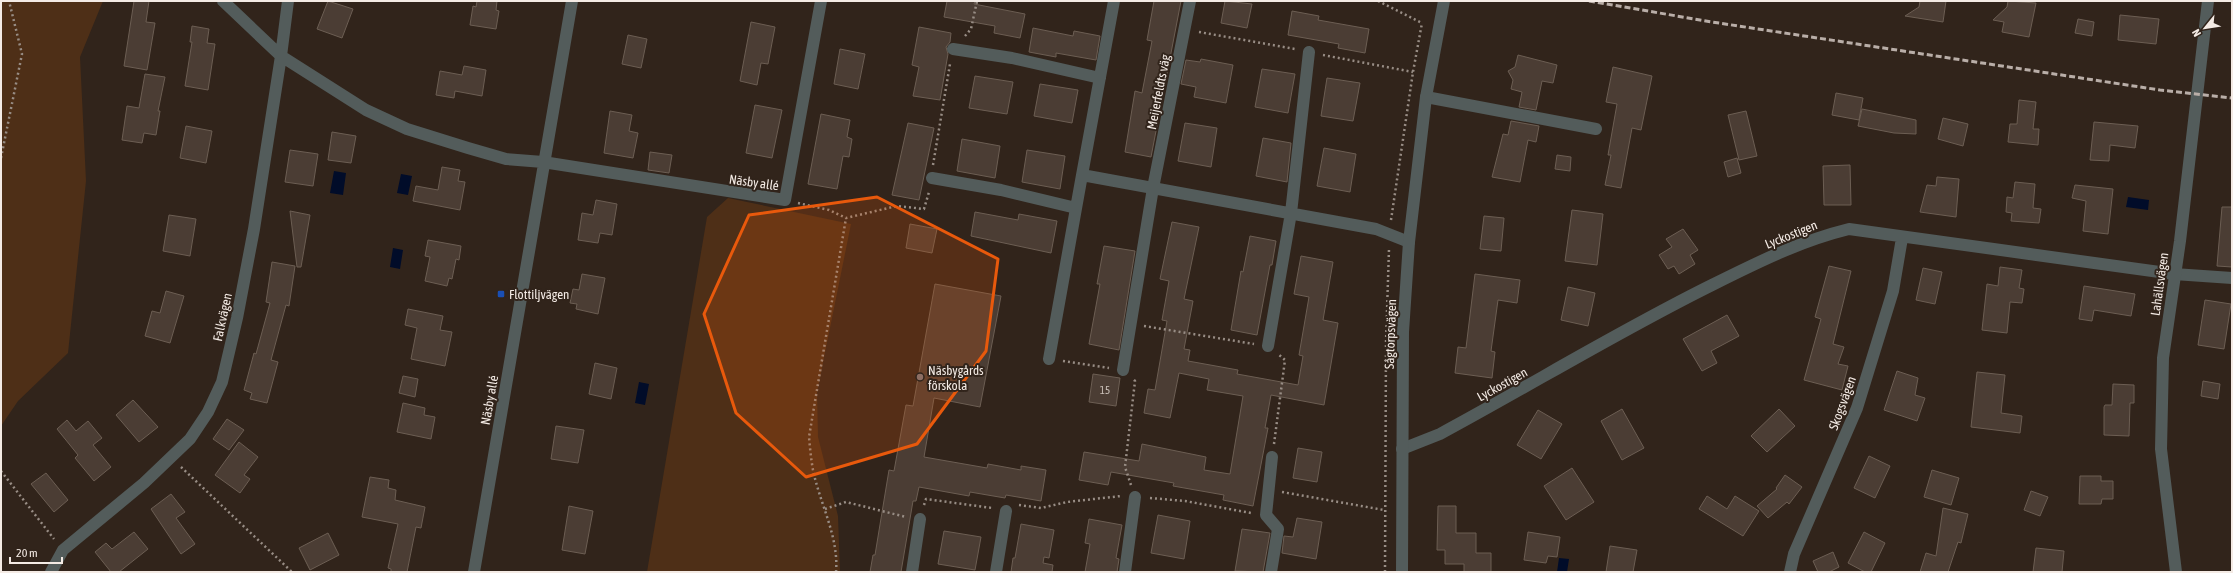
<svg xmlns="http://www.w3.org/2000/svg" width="2233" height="573" font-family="'Asap Condensed',sans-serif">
	<rect width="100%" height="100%" fill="#31241b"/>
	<path fill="#4e2f17" d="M1 1H103L80 57 86 181 68 353 18 401 1 426Z
		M728 198 851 224 817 392 818 437 838 516 840 572H647L707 217Z"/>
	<path fill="#010c29" d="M334 171 346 173 343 195 330 193Z
		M401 174 412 176 408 195 397 193Z
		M2128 197 2149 200 2148 210 2126 207Z
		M393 248 403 250 400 269 390 267Z
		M639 382 649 384 645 405 635 403Z
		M1559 558 1569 559 1567 572H1557Z"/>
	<path fill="#4b3d34" stroke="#6c5e53" d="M134 1H149L146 22 155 23 147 70 124 66Z
		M328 1 353 9 342 38 317 29Z
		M477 1H497L496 10 499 11 496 29 470 25 473 6 476 7Z
		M947 1H975L974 4 1025 14 1020 38 994 33 995 26 944 17Z
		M1154 1H1181L1151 157 1125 152 1135 91 1142 93 1152 41 1147 40Z
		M1225 1 1252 4 1247 28 1221 23Z
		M1920 1H1946L1943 22 1905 16 1919 7Z
		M2008 1 2036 3 2029 37 2002 32 2004 22 1993 20 2007 7Z
		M1292 11 1319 16 1318 20 1369 29 1365 53 1338 48 1339 44 1288 35Z
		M2120 15 2159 19 2156 44 2118 40Z
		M2078 19 2094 22 2092 36 2075 33Z
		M751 22 775 27 768 64 761 63 757 85 740 81Z
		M192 26 209 29 207 43 215 44 208 90 185 86 192 42H190Z
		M919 27 951 33 950 42 946 47 948 54 940 100 913 96 919 67 912 65Z
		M1033 28 1073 36 1074 31 1100 36 1096 60 1056 53V57L1029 52Z
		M628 35 647 39 641 68 622 64Z
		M840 49 865 54 858 89 834 84Z
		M1518 55 1557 65 1553 83 1542 81 1536 110 1519 107 1522 92 1511 89 1513 80 1508 71 1515 67Z
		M1201 59 1233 65 1226 103 1194 97 1196 87 1181 84 1186 60 1200 62Z
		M464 66 486 70 482 96 455 91 454 98 436 95 440 71 462 75Z
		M1613 67 1652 76 1641 130 1632 128 1621 188 1605 185 1611 155H1608L1617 104 1606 102Z
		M1262 69 1295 74 1288 113 1255 107Z
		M145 74 165 77 158 111H160L156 135 144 133 142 143 122 140 127 106 139 108Z
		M975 76 1013 82 1007 114 969 108Z
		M1327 78 1360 83 1353 121 1321 116Z
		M1040 84 1078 90 1072 123 1034 116Z
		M1836 93 1863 98 1859 120 1832 115Z
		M2019 100 2036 102 2033 129H2039L2038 145 2008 142 2010 124H2017Z
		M755 105 782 110 772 158 746 153Z
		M1862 109 1916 120V134L1894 133 1858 126Z
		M610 111 632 115 629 131 638 133 633 158 604 153Z
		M1746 111 1757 156 1739 160 1728 115Z
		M821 114 850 120 847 137 852 139 849 157 843 156 837 189 808 184Z
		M1943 118 1968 124 1963 146 1938 139Z
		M1511 121 1539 126 1536 142 1528 140 1520 182 1492 177 1503 134 1508 135Z
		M2094 122 2138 126 2135 148 2110 145 2109 161 2090 160Z
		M908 123 934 128 919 200 892 195Z
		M1185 123 1217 128 1211 167 1178 161Z
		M186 126 212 131 206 163 180 158Z
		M332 132 356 136 351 163 328 160Z
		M1263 138 1291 143 1287 182 1256 176Z
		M962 139 1000 146 995 178 957 171Z
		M1324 148 1356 154 1350 192 1317 186Z
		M290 150 318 154 313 186 285 182Z
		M1027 150 1065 156 1060 189 1022 182Z
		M650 152 672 155 669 173 648 170Z
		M1557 155 1571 157 1570 171 1555 169Z
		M1737 158 1741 173 1728 177 1724 162Z
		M1850 165 1851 205H1824L1823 166Z
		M442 167 460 170 458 181 465 182 460 210 413 201 416 186 438 190Z
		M1937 177 1959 179 1956 217 1920 212 1927 185 1936 186Z
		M2015 182 2035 184 2033 208 2041 209 2039 223 2011 221 2012 213 2006 212 2007 197 2013 198Z
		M2075 185 2113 189 2108 234 2083 231 2086 201 2072 198Z
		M596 200 617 204 612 235 600 233 598 243 578 240 582 213 593 215Z
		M2222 207H2232V267L2217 266Z
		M1572 210 1603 214 1597 265 1565 261Z
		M290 211 310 215 301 267H297Z
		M975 212 1018 220 1019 214 1057 221 1051 253 971 236Z
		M169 215 196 219 190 256 163 251Z
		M1484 216 1504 218 1501 251 1480 249Z
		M1172 222 1199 227 1184 299 1193 301 1184 349 1190 350 1188 361 1238 370 1237 374 1298 385 1303 356 1299 355 1309 297 1294 294 1301 256 1333 262 1323 320 1338 323 1324 405 1271 395 1265 428H1268L1253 506 1223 500 1224 495 1173 486 1174 483 1111 472 1108 485 1079 480 1084 452 1139 461 1142 444 1206 457 1204 470 1230 474 1243 396 1207 390 1209 379 1179 373 1170 418 1144 413 1148 389 1155 390 1167 321 1162 320 1169 281 1160 279Z
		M910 224 937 229 932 253 906 248Z
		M1683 229 1698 250 1690 255 1695 264 1679 274 1674 266 1668 269 1659 255 1672 247 1666 239Z
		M1250 236 1276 241 1272 265H1270L1257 335 1231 330 1241 271 1243 272Z
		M428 240 461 246 459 260 456 259 452 279 449 278 447 286 425 281 430 257 425 256Z
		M1104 246 1135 251 1119 350 1089 344 1100 284H1097Z
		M272 262 295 266 289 306 286 305 271 360 278 362 267 403 250 399 252 393 244 390 254 353 256 354 270 303 266 302Z
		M1829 266 1851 271 1833 344 1844 347 1838 364 1848 366 1842 390 1804 380 1821 319 1815 317Z
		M2000 267 2022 270 2019 288 2024 289 2022 303 2010 302 2007 333 1982 330 1987 284 1998 286Z
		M1923 268 1942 272 1935 304 1916 300Z
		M582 274 605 278 598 314 576 309 577 304 570 303 573 289 579 290Z
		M1475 274 1520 280 1517 303 1498 300 1491 351 1495 352 1492 378 1455 373 1458 347 1466 348Z
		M935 284 1001 296 980 407 934 398 924 457 987 468 988 464 1021 470V466L1046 470 1041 501 1006 495 1005 498 970 492 969 496 919 487 916 501H913L901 572H870L873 555H875L889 470 894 471 906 405 913 406Z
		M2084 286 2135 294 2131 316 2094 310 2092 321 2079 319Z
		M1568 287 1595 293 1588 326 1561 320Z
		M166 291 184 296 170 343 145 336 152 311 160 313Z
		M2205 300 2231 304 2224 349 2198 345Z
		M408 309 443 316 440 330 452 332 445 366 411 359 417 328 405 325Z
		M1727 315 1739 336 1711 351 1717 363 1702 371 1683 339Z
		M595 363 617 368 611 399 589 394Z
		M1897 371 1918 378 1915 395 1925 398 1917 421 1884 410Z
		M1977 372 2005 375 2001 413 2022 416 2020 433 1971 427Z
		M1093 374 1120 378 1116 406 1089 402Z
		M403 376 418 379 415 397 399 393Z
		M2203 381 2220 384 2218 399 2201 396Z
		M2113 384 2134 385V403H2130L2129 436 2104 435V407L2105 405H2112Z
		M133 400 158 427 139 442 116 415Z
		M403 403 425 408 424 415 435 417 431 439 397 432Z
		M1622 409 1644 448 1622 460 1601 421Z
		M1779 409 1795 426 1767 452 1751 436Z
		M1538 410 1562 424 1541 459 1517 445Z
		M227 419 244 430 229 450 213 439Z
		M67 420 76 431 88 421 102 438 93 445 111 467 94 481 75 458 78 455 57 429Z
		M556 426 584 430 578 463 551 459Z
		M239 442 258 457 244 475 250 479 240 493 215 475Z
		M1298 448 1322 452 1317 482 1293 478Z
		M1869 456 1890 466 1875 498 1854 488Z
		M1572 468 1594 502 1566 520 1544 486Z
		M1932 470 1959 478 1951 505 1924 497Z
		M46 473 68 500 54 512 31 484Z
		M1785 475 1802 487 1789 504 1787 502 1768 518 1757 506 1777 489 1776 488Z
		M2080 476H2101V481H2113V499H2102L2101 504H2079Z
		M370 477 389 480 388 488 396 490 395 500 425 507 421 528 416 527 407 572H391V569L388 568 398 524 362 517Z
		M2031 491 2048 497 2040 516 2024 510Z
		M171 494 185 512 176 518 195 544 181 554 151 509Z
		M1707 496 1727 509 1735 496 1759 511 1743 536 1699 509Z
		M569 506 593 511 585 554 562 550Z
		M1438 506H1456V533H1476V553H1491V572H1464V564H1445V550H1437Z
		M1943 508 1968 514 1961 543 1958 542 1948 572H1920L1926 553 1936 556Z
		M1158 515 1190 521 1184 559 1151 553Z
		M1297 518 1322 522 1316 559 1282 553 1284 536 1293 537Z
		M1089 519 1122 525 1116 558 1119 559 1117 572H1085L1090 544 1085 543Z
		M1021 524 1054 530 1049 558 1044 557 1043 563 1053 565 1052 572H1011L1013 558H1015Z
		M1242 529 1270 533 1263 572 1235 571Z
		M944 531 981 537 975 570 938 564Z
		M134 532 148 549 119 572H111L95 552 106 543 112 549Z
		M1528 532 1560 537 1557 557 1548 556 1546 563 1524 560Z
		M1864 532 1885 543 1871 572H1865L1848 563Z
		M328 533 339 555 310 570 299 548Z
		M1610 546 1637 550 1633 572H1606Z
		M2036 548 2064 551 2062 572H2033Z
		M1833 552 1839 567 1829 572H1818L1813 561Z"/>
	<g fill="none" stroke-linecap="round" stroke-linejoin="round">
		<path stroke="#988d85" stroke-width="2.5" stroke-dasharray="2 3" stroke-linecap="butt" d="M1378 1 1422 23
			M1199 32 1295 49
			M965 36 971 29 977 1
			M1323 55 1413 72
			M1 158 22 54 9 1
			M933 165 950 64
			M798 203 829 210 846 218 897 206 924 209 929 192
			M1391 220 1413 72 1422 23
			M1144 326 1254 344
			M1063 361 1109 368
			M1274 444 1285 360 1278 354
			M181 467 292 572
			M1 471 54 539
			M1131 485 1125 467 1135 381 1133 379
			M1282 492 1384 510
			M1150 498 1185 501 1251 513
			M924 505 926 499 992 508
			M1019 505 1041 508 1067 502 1121 496
			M825 509 846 502 906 517
			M836 572C839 537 820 504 813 470 811 459 810 448 809 437L846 218
			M1385 572 1386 342 1389 249"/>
		<path stroke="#535c5b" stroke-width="12" d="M223 1 281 56 366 110 407 129 468 148 506 159 543 162 785 200 821 1
			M953 49 1012 58 1100 78
			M1426 97 1596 129
			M1082 175 1114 1
			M932 178 1001 190 1076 208
			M1268 346 1291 213 1309 52
			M1049 359 1082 175 1376 229 1409 242
			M1123 370 1153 188 1190 1
			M1402 449 1440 434C1531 385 1619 331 1712 285 1756 263 1800 241 1849 229L2174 274 2232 278
			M51 572 63 550 144 483 190 439 208 412 222 382 237 318 254 229 281 56 288 1
			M474 572 572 1
			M912 572 920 519
			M996 572 1006 511
			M1125 572 1135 497
			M1271 572 1278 529 1266 515 1272 457
			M1790 572 1794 554 1857 408 1893 291 1902 238"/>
		<path stroke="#535c5b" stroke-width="12" d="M1402 572 1403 332 1409 242 1426 97 1444 1
			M2176 572 2161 449 2163 358 2180 241 2208 1"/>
		<path stroke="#b9aea8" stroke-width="3" stroke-dasharray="6 3" stroke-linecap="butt" d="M1589 1 1712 22 2160 90 2232 98"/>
	</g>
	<path fill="#e8590c" fill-opacity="0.2" stroke="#e8590c" stroke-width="3" stroke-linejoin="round" d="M877 197 998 259 986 351 917 444 806 477 736 413 704 314 749 215Z"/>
	<rect fill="#1a4fb4" stroke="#31241b" stroke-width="1.5" x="497" y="290" width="8" height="8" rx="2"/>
	<circle fill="#8d6e63" stroke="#31241b" stroke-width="1.5" cx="920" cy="377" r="4"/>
	<g text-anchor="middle" stroke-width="4" stroke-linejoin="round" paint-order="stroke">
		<g font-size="11" fill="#cac0b9">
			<text x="1105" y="394">15</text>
		</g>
		<g font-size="13" fill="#f4ebe5" stroke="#31241b">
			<text transform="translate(1158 92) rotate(-79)" y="5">Meijerfeldts väg</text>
			<text transform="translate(754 182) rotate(8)" y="5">Näsby allé</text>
			<text transform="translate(1791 234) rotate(-22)" y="5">Lyckostigen</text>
			<text transform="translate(2159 284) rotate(-82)" y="5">Lahällsvägen</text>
			<text transform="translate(222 317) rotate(-78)" y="5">Falkvägen</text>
			<text transform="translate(1390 334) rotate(-88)" y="5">Sågtorpsvägen</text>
			<text transform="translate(1502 384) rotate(-29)" y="5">Lyckostigen</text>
			<text transform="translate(489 400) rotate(-80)" y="5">Näsby allé</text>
			<text transform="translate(1842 403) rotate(-70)" y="5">Skogsvägen</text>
		</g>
		<g font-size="13" fill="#f4ebe5" stroke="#31241b" text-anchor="start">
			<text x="509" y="299">Flottiljvägen</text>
			<text x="928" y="375">Näsbygårds<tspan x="928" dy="15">förskola</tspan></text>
		</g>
	</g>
	<rect width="2233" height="573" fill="none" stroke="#f4ebe5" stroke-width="4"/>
	<g transform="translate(2205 28) rotate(240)" stroke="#31241b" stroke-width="3" paint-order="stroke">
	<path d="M0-3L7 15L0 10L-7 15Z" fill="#f4ebe5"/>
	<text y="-6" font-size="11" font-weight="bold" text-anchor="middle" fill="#f4ebe5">N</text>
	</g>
	<path d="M10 557v6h52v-6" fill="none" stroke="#f4ebe5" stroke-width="2"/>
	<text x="16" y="557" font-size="12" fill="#f4ebe5" stroke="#31241b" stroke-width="3" paint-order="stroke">20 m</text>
</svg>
